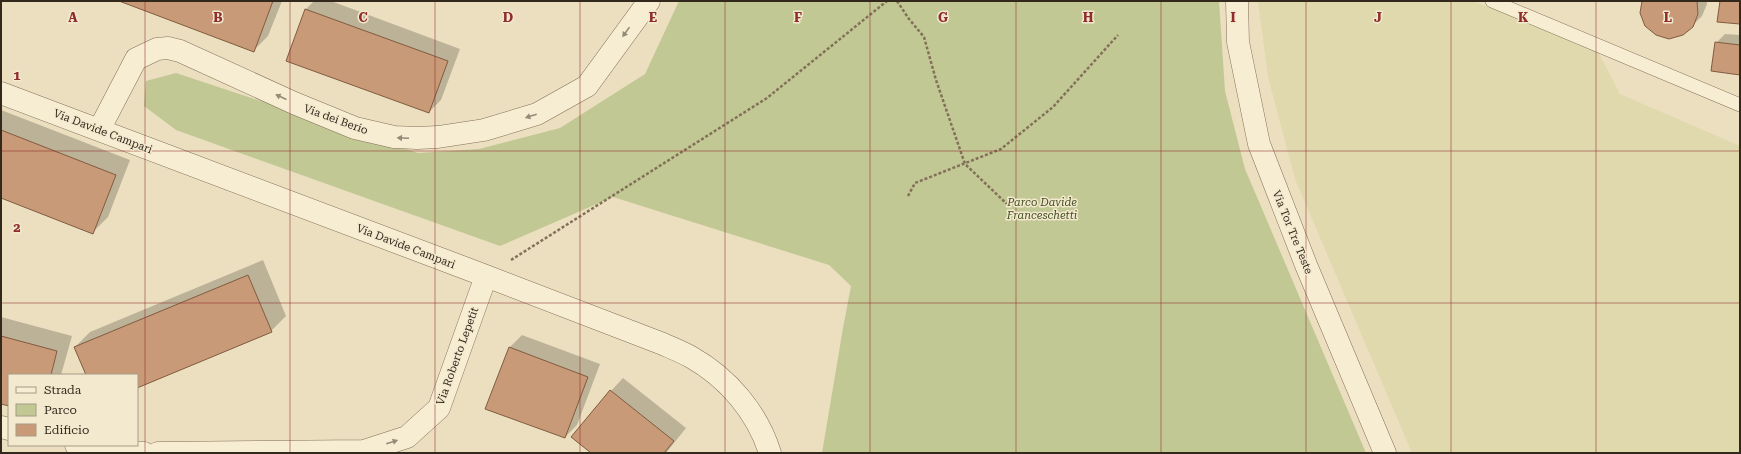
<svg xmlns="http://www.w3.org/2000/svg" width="1741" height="454" font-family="'Roboto Serif',serif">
	<rect width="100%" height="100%" fill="#ebdfbf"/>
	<path fill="#e0d9ad" d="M1258 1H1473L1597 50 1620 94 1740 146V453H1412L1295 179 1268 77Z"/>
	<path fill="#c1c894" d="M679 1H1219L1225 91 1245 169 1366 453H822L843 328 851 286 829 265 613 197 500 246 176 130 144 106 146 81 176 73 418 153 479 149 560 128 645 74Z"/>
	<path fill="#0003" d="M121 1H282L268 36 253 51Z
		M314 1H331L460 49 441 100 429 112 287 60 306 9Z
		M1643 1H1707V4L1702 16 1692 26Z
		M1725 34 1740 35V74L1716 43Z
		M1 110 130 160 108 217 93 232 1 197Z
		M263 260 286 316 271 331 137 387V375H87L75 347 90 332Z
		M1 317 72 336 61 375H9V405L1 403Z
		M522 335 600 364 577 425 565 437 509 348Z
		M623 378 686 428 666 453H592L611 391Z"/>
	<path fill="#c89a77" stroke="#815b40" d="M119 1H273L254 52Z
		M1642 1H1697L1698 14 1693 27 1683 35 1669 39 1656 35 1645 26 1640 13Z
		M1720 1H1740V24L1717 22Z
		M305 9 448 61 429 113 286 61Z
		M1715 42 1740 45V75L1711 71Z
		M1 130 116 175 93 234 1 198Z
		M248 275 272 332 137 388V375H86L74 347Z
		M1 336 57 351 51 375H9V406L1 404Z
		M509 347 588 377 565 438 485 409Z
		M610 390 674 441 664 453H591L571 437Z"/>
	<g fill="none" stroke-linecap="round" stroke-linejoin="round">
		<g stroke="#837059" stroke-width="14">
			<path id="service" d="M1492 1 1740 105"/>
		</g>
		<g stroke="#837059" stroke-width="23">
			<path id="minor" d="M1 93 486 276 663 344C672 348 682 352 691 357 728 378 757 412 770 453
				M99 130 136 59 157 49 168 48 180 51 294 103 355 128 394 137 417 138 438 137 484 130 537 114 587 86 649 1
				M1 427 9 429
				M76 445 92 449 144 453
				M158 453 364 451 407 437 439 408 486 276"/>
		</g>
		<g stroke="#837059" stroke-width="23">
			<path id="tertiary" d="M1237 1 1238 42 1259 144 1306 265 1385 453"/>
		</g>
		<path stroke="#837059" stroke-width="2.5" stroke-dasharray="3 2" stroke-linecap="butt" d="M897 1 909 19 924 37 936 80 965 164 1008 205
			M908 196 915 183 1001 149 1053 107 1118 35
			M511 260 767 98 887 1"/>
		<use href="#service" stroke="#f7edd2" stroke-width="13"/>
		<use href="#minor" stroke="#f7edd2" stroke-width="22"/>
		<use href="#tertiary" stroke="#f7edd2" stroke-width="22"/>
	</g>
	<defs><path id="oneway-solid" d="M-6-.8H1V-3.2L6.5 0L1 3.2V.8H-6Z"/></defs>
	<g fill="#958a77">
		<use href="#oneway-solid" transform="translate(626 32) rotate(126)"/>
		<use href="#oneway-solid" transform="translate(281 97) rotate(-155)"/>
		<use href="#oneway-solid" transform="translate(531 116) rotate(163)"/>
		<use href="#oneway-solid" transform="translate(403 138) rotate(-177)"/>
		<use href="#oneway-solid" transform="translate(392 442) rotate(-17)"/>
	</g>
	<path fill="none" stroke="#8f2d2c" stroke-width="1" stroke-opacity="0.55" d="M145 1V453M290 1V453M435 1V453M580 1V453M725 1V453M870 1V453M1016 1V453M1161 1V453M1306 1V453M1451 1V453M1596 1V453M1 151H1740M1 303H1740"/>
	<g text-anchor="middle" stroke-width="3" stroke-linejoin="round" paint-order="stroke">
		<g font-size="11" fill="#33281c" stroke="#f3e9ce">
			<text transform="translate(336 119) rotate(20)" y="4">Via dei Berio</text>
			<text transform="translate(103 131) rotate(21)" y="4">Via Davide Campari</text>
			<text transform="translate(1293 232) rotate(68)" y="4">Via Tor Tre Teste</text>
			<text transform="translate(406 246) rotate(21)" y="4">Via Davide Campari</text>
			<text transform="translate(457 356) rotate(-70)" y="4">Via Roberto Lepetit</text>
		</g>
		<g font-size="11" font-style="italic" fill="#434f24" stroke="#f3e9ce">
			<text x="1042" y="206">Parco Davide<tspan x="1042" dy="13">Franceschetti</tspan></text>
		</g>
	</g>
	<g font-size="13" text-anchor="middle" font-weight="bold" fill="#8f2d2c" stroke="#f3e9ce" stroke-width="3" stroke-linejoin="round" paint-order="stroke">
		<text x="73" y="22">A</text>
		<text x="218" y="22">B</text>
		<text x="363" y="22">C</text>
		<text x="508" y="22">D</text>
		<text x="653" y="22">E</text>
		<text x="798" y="22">F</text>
		<text x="943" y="22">G</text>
		<text x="1088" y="22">H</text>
		<text x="1233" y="22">I</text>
		<text x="1378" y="22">J</text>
		<text x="1523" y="22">K</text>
		<text x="1668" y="22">L</text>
		<text x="17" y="80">1</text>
		<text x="17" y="232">2</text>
	</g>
	<rect width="1741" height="454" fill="none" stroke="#33281c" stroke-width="4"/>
	<rect x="8" y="374" width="130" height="72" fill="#f3e9ce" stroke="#a69c87"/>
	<rect x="16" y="387" width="20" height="6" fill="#f7edd2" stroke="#a69c87"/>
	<text x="44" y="394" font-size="12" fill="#33281c">Strada</text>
	<rect x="16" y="404" width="20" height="12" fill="#c1c894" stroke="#a69c87"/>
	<text x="44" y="414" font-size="12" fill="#33281c">Parco</text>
	<rect x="16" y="424" width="20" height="12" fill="#c89a77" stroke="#a69c87"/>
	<text x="44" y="434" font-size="12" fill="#33281c">Edificio</text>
</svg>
